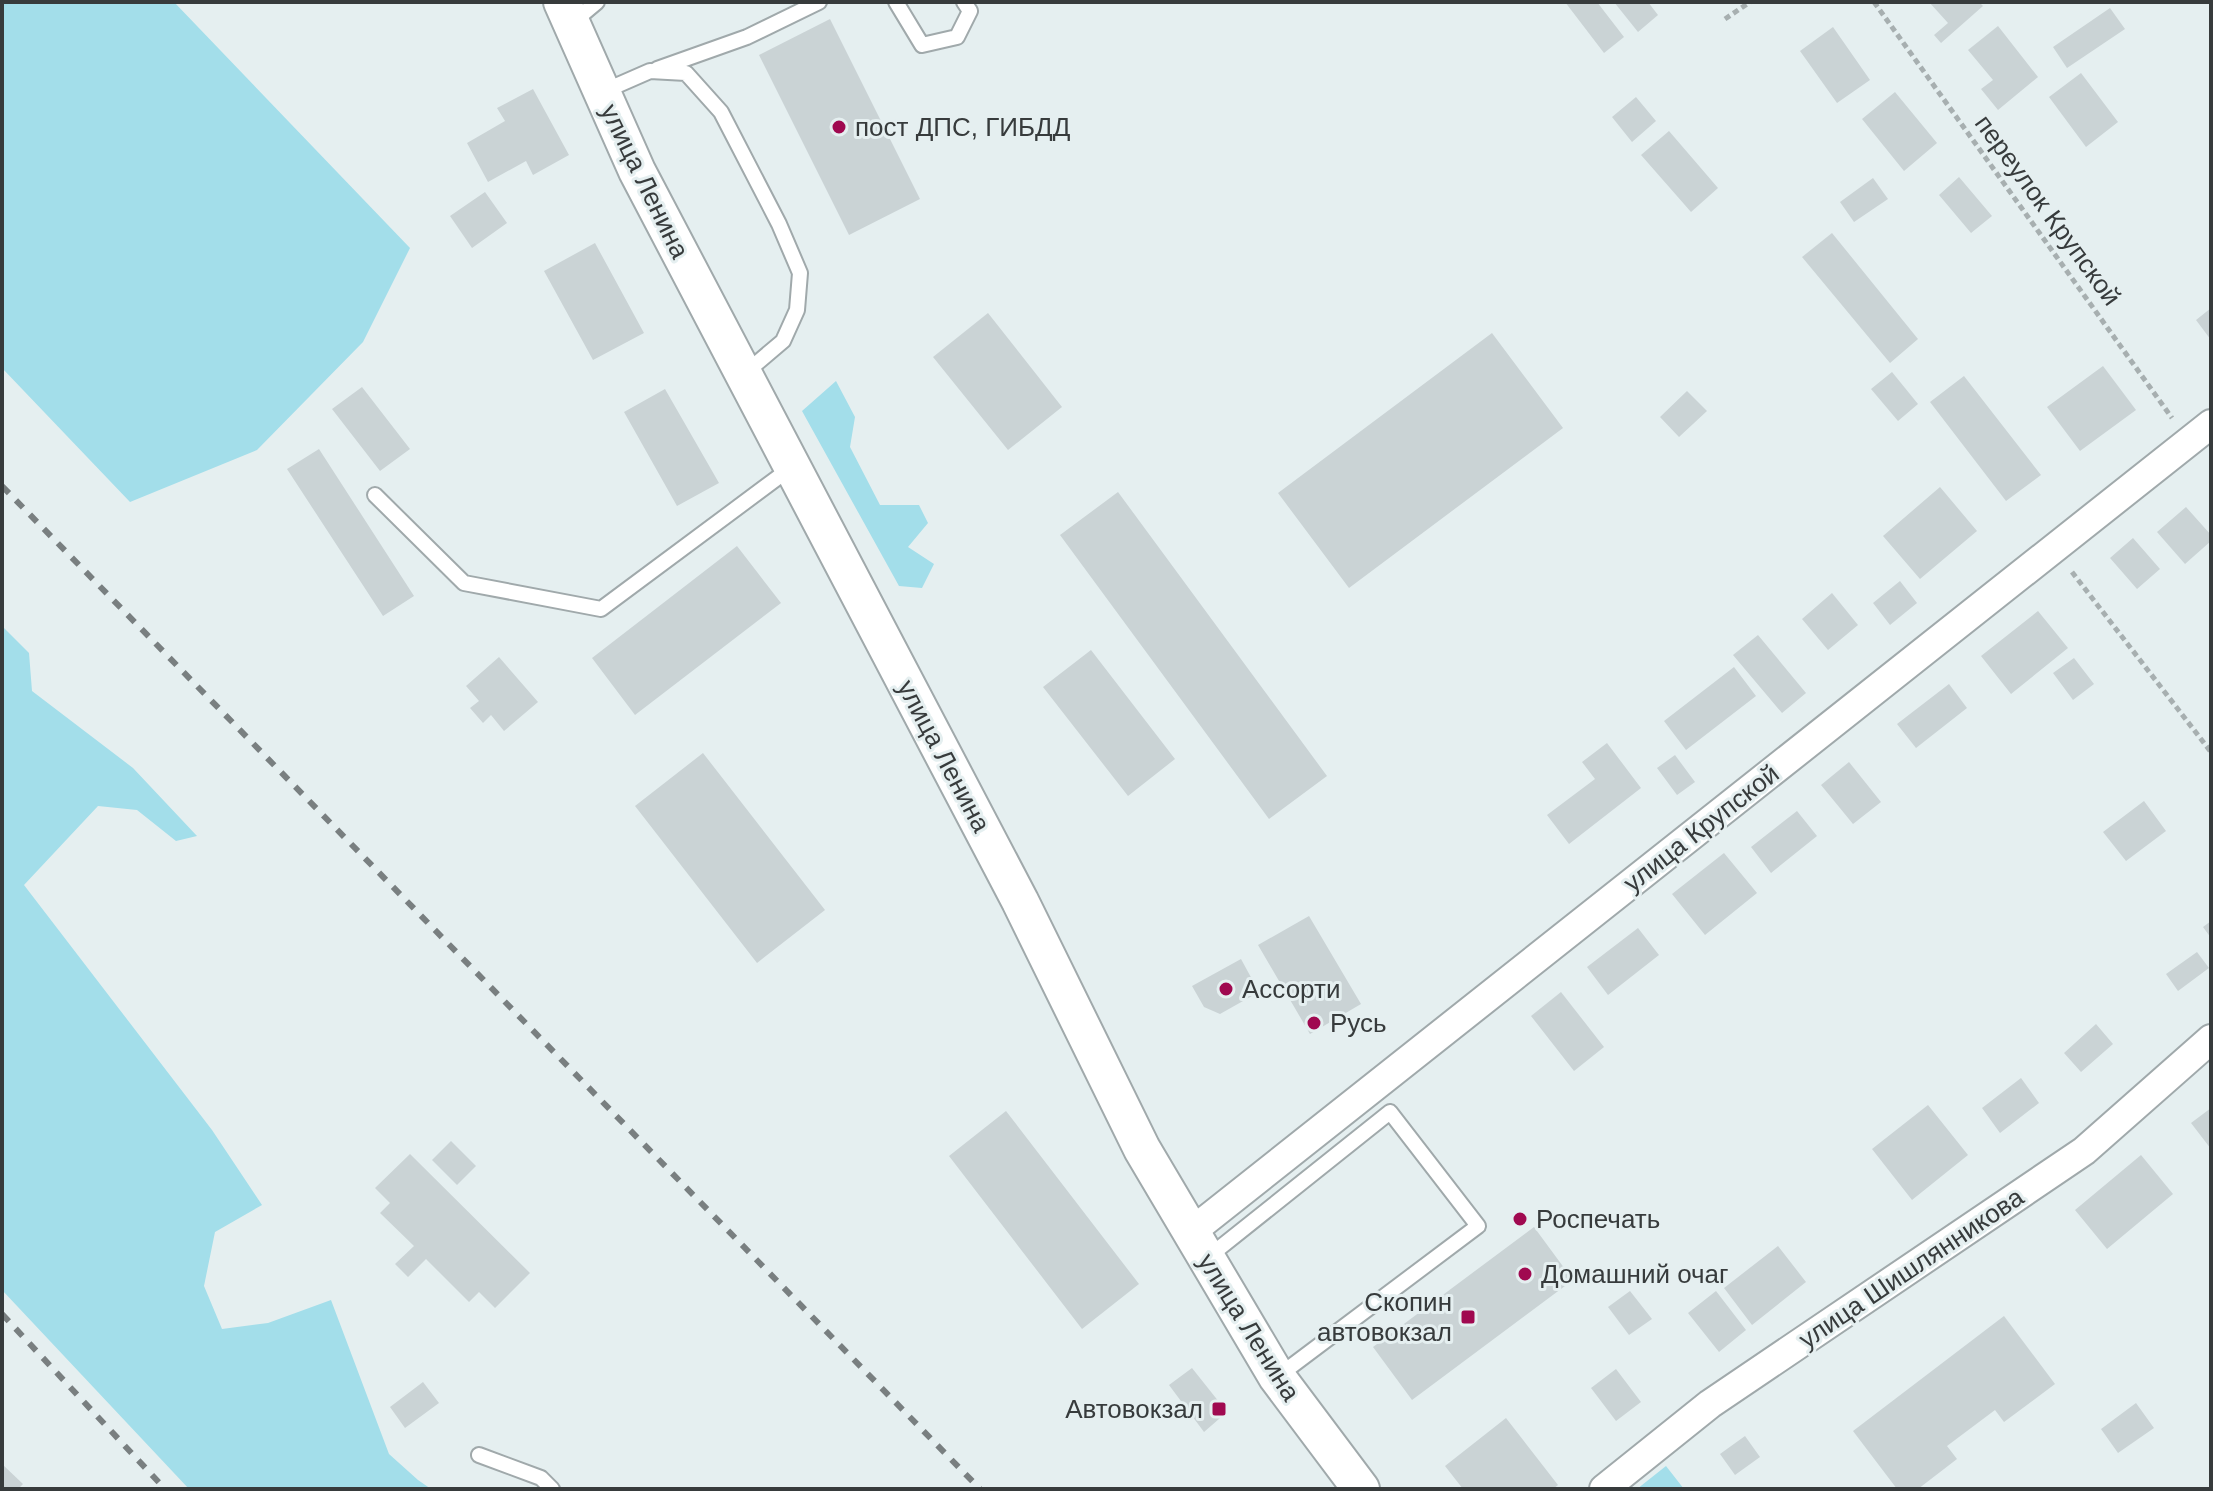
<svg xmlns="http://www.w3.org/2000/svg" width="2213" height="1491" font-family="Arial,sans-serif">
	<rect width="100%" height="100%" fill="#e5eff0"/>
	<path fill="#a3deea" d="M2 2H174L410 248 363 342 257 450 130 502 2 368Z
		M836 381 855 417 850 447 880 505H919L928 523 908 547 934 564 922 588 899 586 802 411Z
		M2 626 29 653 32 691 133 768 197 836 176 841 137 810 98 806 24 885 212 1130 262 1205 215 1232 204 1286 222 1329 268 1323 331 1300 389 1454 418 1480 431 1489H189L2 1290Z
		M1666 1466 1684 1489H1637Z"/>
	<path fill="#cad3d5" d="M1565 2H1597L1624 37 1604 53Z
		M1614 2H1648L1658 15 1638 32Z
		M1929 2H1979L1983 6 1941 43 1934 35 1948 23Z
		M2110 8 2125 29 2067 68 2053 47Z
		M830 19 920 199 849 235 759 55Z
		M1998 26 2038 77 1998 110 1981 89 1993 80 1968 50Z
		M1833 27 1870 80 1837 103 1800 51Z
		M2081 73 2118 122 2086 147 2049 97Z
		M533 89 569 155 533 175 526 161 488 182 467 143 505 121 497 108Z
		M1895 92 1937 143 1904 171 1862 119Z
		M1636 97 1656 121 1632 142 1612 117Z
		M1669 131 1718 188 1691 212 1641 155Z
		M1959 177 1992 216 1971 233 1939 195Z
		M1873 178 1888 199 1854 222 1840 202Z
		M485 192 507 223 472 248 450 216Z
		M1832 233 1918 339 1890 363 1802 257Z
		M595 243 644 333 593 360 544 271Z
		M2211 308V340L2196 320Z
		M988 313 1062 407 1008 450 933 357Z
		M1492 333 1563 428 1349 588 1278 493Z
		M2103 366 2136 410 2080 451 2047 407Z
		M1892 372 1918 404 1898 421 1871 389Z
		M1964 376 2041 475 2006 501 1930 402Z
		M362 387 410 449 380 471 332 409Z
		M665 389 719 483 677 506 624 412Z
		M1687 391 1707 411 1679 437 1660 417Z
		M319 449 414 596 383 616 287 469Z
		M1940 487 1977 531 1920 579 1883 536Z
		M1118 492 1327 776 1269 819 1060 535Z
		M2186 507 2211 535V541L2185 564 2157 532Z
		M2133 538 2160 569 2137 589 2110 558Z
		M737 546 781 603 635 715 592 658Z
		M1900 581 1917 603 1890 625 1873 603Z
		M1832 593 1858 625 1828 650 1802 619Z
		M2038 611 2068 648 2011 694 1981 656Z
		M1758 635 1806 693 1782 713 1733 655Z
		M1091 650 1175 759 1128 796 1043 687Z
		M499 657 538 702 504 731 491 715 483 723 470 708 479 701 466 686Z
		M2074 658 2094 684 2073 700 2053 673Z
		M1734 667 1756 696 1686 750 1664 721Z
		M1949 684 1967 708 1916 748 1897 724Z
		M1607 743 1641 788 1569 844 1547 815 1595 779 1582 762Z
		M703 753 825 910 757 963 635 806Z
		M1675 755 1695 782 1677 795 1657 768Z
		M1849 762 1881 802 1853 824 1821 785Z
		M2144 801 2166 831 2126 861 2103 832Z
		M1797 811 1817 836 1771 873 1751 847Z
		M1724 853 1757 893 1705 935 1672 894Z
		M1309 916 1361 1004 1310 1034 1258 945Z
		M2211 921V938L2203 927Z
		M1638 928 1659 955 1608 995 1587 967Z
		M2197 952 2209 968 2178 991 2166 974Z
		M1241 959 1259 992 1220 1014 1204 1007 1192 986Z
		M1561 992 1604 1047 1574 1071 1531 1016Z
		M2096 1024 2113 1044 2081 1072 2064 1053Z
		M2021 1078 2039 1103 2000 1133 1982 1108Z
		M1928 1105 1968 1155 1912 1200 1872 1149Z
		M2211 1108V1149L2191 1123Z
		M1006 1111 1139 1284 1082 1329 949 1156Z
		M451 1141 476 1166 457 1185 432 1160Z
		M410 1154 530 1273 495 1308 479 1292 469 1302 426 1259 408 1277 395 1264 414 1246 380 1213 390 1203 375 1188Z
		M2141 1155 2173 1194 2107 1249 2075 1210Z
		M1534 1227 1573 1280 1412 1400 1373 1347Z
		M1778 1246 1806 1282 1752 1325 1724 1288Z
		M1630 1291 1652 1319 1629 1335 1608 1307Z
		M1716 1291 1746 1330 1719 1352 1688 1313Z
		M2004 1316 2055 1384 2004 1422 1995 1410 1947 1446 1957 1459 1918 1489H1897L1853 1431Z
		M1192 1368 1227 1412 1204 1432 1169 1385Z
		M1616 1369 1641 1402 1616 1421 1591 1388Z
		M423 1382 439 1403 405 1428 390 1407Z
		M2136 1403 2154 1428 2118 1453 2101 1429Z
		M1506 1418 1558 1485 1553 1489H1463L1445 1466Z
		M1745 1436 1760 1457 1735 1475 1720 1454Z
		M2 1464 23 1484 18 1489H2Z"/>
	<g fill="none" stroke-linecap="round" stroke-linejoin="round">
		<g stroke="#a0a9ab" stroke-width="18">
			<path id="service" d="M896 2 922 45 957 37 970 11 964 2
				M572 23 597 2
				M657 69 747 37 819 2
				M602 92 650 71 686 73 721 112 779 224 800 273 797 310 783 341 744 374
				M375 495 464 583 601 609 792 467
				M1207 1258 1390 1112 1478 1226 1277 1377
				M479 1455 541 1478 552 1489"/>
		</g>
		<g stroke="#a0a9ab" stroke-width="32">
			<path id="minor" d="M1191 1232 2211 424
				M1604 1489 1710 1404 2084 1151 2211 1039"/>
		</g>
		<g stroke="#a0a9ab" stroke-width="40">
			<path id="tertiary" d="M562 2 637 171 1020 901 1142 1149 1277 1377 1361 1489"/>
		</g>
		<path stroke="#a7afb0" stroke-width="5" stroke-dasharray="6 4" stroke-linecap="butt" d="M1874 2 2172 418
			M1725 19 1750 2
			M2072 572 2211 752"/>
		<use href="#service" stroke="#fff" stroke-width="14"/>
		<use href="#minor" stroke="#fff" stroke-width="28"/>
		<use href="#tertiary" stroke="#fff" stroke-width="36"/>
		<path stroke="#797f80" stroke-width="6" stroke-dasharray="10 10" stroke-linecap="butt" d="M2 486 980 1489
			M2 1314 165 1489"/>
	</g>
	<g fill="#a00950" stroke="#e5eff0" stroke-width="3">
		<circle cx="839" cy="127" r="8"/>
		<circle cx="1226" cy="989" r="8"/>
		<circle cx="1314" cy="1023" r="8"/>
		<circle cx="1520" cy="1219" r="8"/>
		<circle cx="1525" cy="1274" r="8"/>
		<rect x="1460" y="1309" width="16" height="16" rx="4"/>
		<rect x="1211" y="1401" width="16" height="16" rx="4"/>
	</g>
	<g text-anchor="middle" stroke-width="6" stroke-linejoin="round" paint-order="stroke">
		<g font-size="26" fill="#373b3c" stroke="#e5eff0" text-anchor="start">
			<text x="855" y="136">пост ДПС, ГИБДД</text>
			<text x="1242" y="998">Ассорти</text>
			<text x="1330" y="1032">Русь</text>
			<text x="1536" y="1228">Роспечать</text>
			<text x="1541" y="1283">Домашний очаг</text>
			<text x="1452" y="1311" text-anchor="end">Скопин<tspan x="1452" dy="30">автовокзал</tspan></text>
			<text x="1203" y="1418" text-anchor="end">Автовокзал</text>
		</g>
		<g font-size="26" fill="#373b3c" stroke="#e5eff0">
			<text transform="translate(645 181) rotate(64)" y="9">улица Ленина</text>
			<text transform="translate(2048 210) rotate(54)" y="9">переулок Крупской</text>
			<text transform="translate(944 756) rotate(62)" y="9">улица Ленина</text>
			<text transform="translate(1701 828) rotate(-38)" y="9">улица Крупской</text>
			<text transform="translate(1911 1268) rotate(-34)" y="9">улица Шишлянникова</text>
			<text transform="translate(1249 1327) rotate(58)" y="9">улица Ленина</text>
		</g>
	</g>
	<rect width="2213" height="1491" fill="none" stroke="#373b3c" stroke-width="8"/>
</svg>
